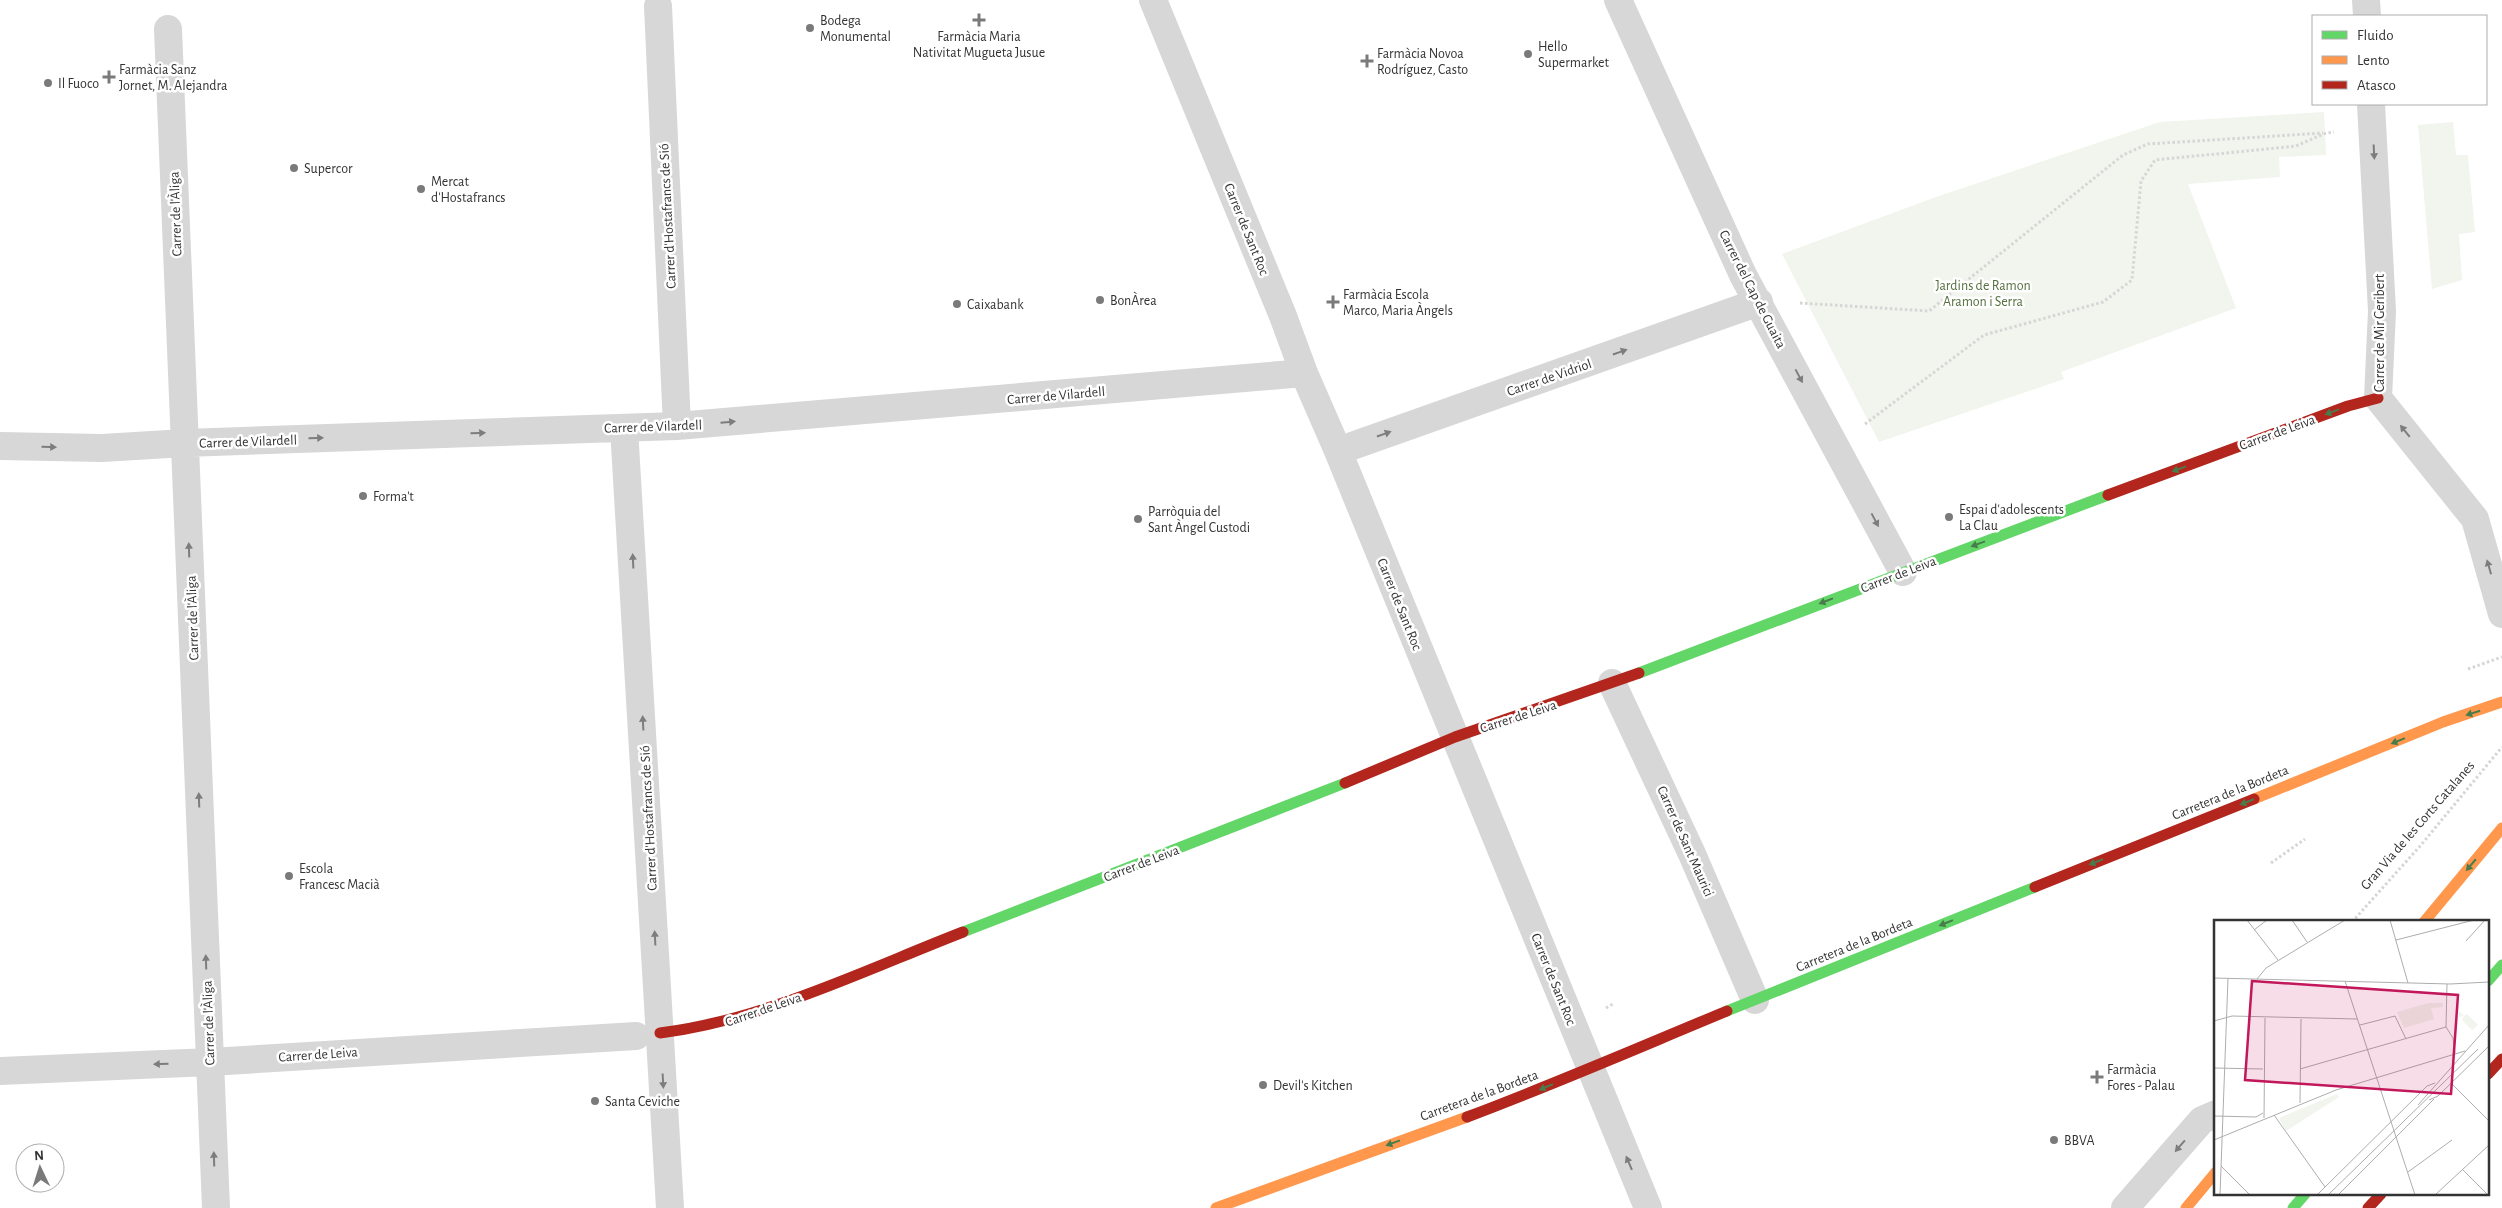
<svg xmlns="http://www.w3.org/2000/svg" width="2502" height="1208" font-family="'Alegreya Sans',sans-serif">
	<rect width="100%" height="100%" fill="#fff"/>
	<path fill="#f1f5ed" d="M2324 112 2326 155 2279 157 2280 177 2188 184 2236 308 2061 372 2064 379 1879 442 1782 254 1936 197 2160 122Z
		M2453 122 2456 155H2468L2475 232 2459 234 2462 280 2432 289 2418 125Z"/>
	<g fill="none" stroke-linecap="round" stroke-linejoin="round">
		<path stroke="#d6d6d6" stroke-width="3" stroke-dasharray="2.5 2.5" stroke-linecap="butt" d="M1800 303 1929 311 2123 155 2148 144 2323 133
			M1865 424 1984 335 2103 302 2132 280 2141 181 2155 160 2296 146 2326 133 2334 132
			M2468 669 2502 657
			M2271 863 2305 839
			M2352 922 2421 845 2502 747
			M1606 1008 1613 1004"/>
		<path stroke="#d7d7d7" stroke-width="28" d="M1153 0 1283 316 1304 373 1338 451 1648 1208
			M1618 0 1743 275 1903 572
			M2366 0 2367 16
			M658 6 677 426
			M168 29 216 1208
			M2371 104 2382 311 2378 398 2475 519 2502 614
			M624 428 670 1208
			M0 446 102 448 185 443 677 426 1304 373
			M1338 451 1759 302
			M1612 683 1692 854 1755 1000
			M0 1071 210 1062 636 1036
			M2125 1208 2202 1120 2216 1114"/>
		<path stroke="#63d668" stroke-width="11" d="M1639 673 2108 495
			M963 932 1345 783
			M2488 981 2502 965
			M1727 1011 2035 887
			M2293 1208 2305 1194"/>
		<path stroke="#ff974d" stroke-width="11" d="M2254 799 2443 722 2502 702
			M2424 922 2502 828
			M1216 1208 1467 1117
			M2186 1208 2216 1172"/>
		<path stroke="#b3261e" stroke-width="11" d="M2108 495 2348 406 2378 398
			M1345 783 1455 737 1639 673
			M2035 887 2254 799
			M660 1033C764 1020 865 970 963 932
			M2488 1074 2502 1059
			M1467 1117C1555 1084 1640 1047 1727 1011
			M2368 1208 2381 1194"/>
	</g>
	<defs><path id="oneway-solid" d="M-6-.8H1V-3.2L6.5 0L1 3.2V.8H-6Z" transform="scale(1.25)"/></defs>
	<g fill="#7d7d7d">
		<use href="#oneway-solid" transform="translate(2374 152) rotate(87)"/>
		<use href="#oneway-solid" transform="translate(1620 352) rotate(-19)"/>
		<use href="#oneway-solid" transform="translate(1799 376) rotate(62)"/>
		<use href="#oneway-solid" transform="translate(728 422) rotate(-5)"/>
		<use href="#oneway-solid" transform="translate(2405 431) rotate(-129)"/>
		<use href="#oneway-solid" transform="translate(478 433) rotate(-2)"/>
		<use href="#oneway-solid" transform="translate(1384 434) rotate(-19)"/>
		<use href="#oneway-solid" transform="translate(316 438) rotate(-2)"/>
		<use href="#oneway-solid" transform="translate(49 447) rotate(1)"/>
		<use href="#oneway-solid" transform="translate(1875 520) rotate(62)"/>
		<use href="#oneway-solid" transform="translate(189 550) rotate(-92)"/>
		<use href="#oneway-solid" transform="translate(633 561) rotate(-93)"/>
		<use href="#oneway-solid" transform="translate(2489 567) rotate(-106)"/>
		<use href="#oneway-solid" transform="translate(643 723) rotate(-93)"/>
		<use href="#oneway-solid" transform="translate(199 800) rotate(-92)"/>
		<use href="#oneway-solid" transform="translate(655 938) rotate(-93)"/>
		<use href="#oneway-solid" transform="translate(206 962) rotate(-92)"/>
		<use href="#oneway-solid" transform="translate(161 1064) rotate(178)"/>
		<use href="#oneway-solid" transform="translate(663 1081) rotate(87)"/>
		<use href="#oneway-solid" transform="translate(2180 1146) rotate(131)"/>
		<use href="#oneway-solid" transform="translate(214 1159) rotate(-92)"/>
		<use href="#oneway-solid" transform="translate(1629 1163) rotate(-113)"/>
	</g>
	<g fill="#497c4b">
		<use href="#oneway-solid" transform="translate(2332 412) rotate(160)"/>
		<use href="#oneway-solid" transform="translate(2179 469) rotate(160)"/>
		<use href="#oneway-solid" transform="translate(1978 544) rotate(160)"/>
		<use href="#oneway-solid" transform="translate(1826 601) rotate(159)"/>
		<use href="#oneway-solid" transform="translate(2473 713) rotate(162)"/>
		<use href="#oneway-solid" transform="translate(2398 741) rotate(158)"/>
		<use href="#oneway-solid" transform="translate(2247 802) rotate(158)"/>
		<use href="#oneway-solid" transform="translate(2096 862) rotate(158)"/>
		<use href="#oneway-solid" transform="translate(2471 865) rotate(130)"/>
		<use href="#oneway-solid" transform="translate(1946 923) rotate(158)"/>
		<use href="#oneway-solid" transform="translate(1546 1087) rotate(157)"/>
		<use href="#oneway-solid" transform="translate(1393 1143) rotate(160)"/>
	</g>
	<g fill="#7a7a7a" stroke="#fff" stroke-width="2">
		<path d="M976.5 12.5h5v5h5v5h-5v5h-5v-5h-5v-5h5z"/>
		<circle cx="810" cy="28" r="5"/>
		<circle cx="1528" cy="54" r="5"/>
		<path d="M1364.5 53.5h5v5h5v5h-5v5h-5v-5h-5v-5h5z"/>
		<path d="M106.5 69.5h5v5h5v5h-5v5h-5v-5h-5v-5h5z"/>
		<circle cx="48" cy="83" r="5"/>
		<circle cx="294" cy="168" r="5"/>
		<circle cx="421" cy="189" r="5"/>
		<circle cx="1100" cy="300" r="5"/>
		<path d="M1330.5 294.5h5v5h5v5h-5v5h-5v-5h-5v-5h5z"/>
		<circle cx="957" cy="304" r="5"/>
		<circle cx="363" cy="496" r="5"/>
		<circle cx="1949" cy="517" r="5"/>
		<circle cx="1138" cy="519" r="5"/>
		<circle cx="289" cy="876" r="5"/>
		<path d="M2094.5 1069.5h5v5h5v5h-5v5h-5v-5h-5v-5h5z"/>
		<circle cx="1263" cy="1085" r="5"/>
		<circle cx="595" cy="1101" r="5"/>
		<circle cx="2054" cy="1140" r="5"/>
	</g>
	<g text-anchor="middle" stroke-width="5" stroke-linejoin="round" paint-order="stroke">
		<g font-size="14" fill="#333" stroke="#fff" text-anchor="start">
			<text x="820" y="25">Bodega<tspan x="820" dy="16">Monumental</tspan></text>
			<text x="979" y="41" text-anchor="middle">Farmàcia Maria<tspan x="979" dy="16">Nativitat Mugueta Jusue</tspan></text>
			<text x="1538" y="51">Hello<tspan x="1538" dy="16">Supermarket</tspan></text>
			<text x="1377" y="58">Farmàcia Novoa<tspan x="1377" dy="16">Rodríguez, Casto</tspan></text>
			<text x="119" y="74">Farmàcia Sanz<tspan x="119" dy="16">Jornet, M. Alejandra</tspan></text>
			<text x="58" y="88">Il Fuoco</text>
			<text x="304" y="173">Supercor</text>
			<text x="431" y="186">Mercat<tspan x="431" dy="16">d'Hostafrancs</tspan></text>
			<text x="1343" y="299">Farmàcia Escola<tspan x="1343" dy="16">Marco, Maria Àngels</tspan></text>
			<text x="1110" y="305">BonÀrea</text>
			<text x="967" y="309">Caixabank</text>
			<text x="373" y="501">Forma't</text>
			<text x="1959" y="514">Espai d'adolescents<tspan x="1959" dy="16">La Clau</tspan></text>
			<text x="1148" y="516">Parròquia del<tspan x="1148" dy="16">Sant Àngel Custodi</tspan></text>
			<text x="299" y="873">Escola<tspan x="299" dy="16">Francesc Macià</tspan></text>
			<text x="2107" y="1074">Farmàcia<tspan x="2107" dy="16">Fores - Palau</tspan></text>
			<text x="1273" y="1090">Devil's Kitchen</text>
			<text x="605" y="1106">Santa Ceviche</text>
			<text x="2064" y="1145">BBVA</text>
		</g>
		<g font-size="14" fill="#333" stroke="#fff">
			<text transform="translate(175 214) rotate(-92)" y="5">Carrer de l'Àliga</text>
			<text transform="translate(667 216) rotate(-93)" y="5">Carrer d'Hostafrancs de Sió</text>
			<text transform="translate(1247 229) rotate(68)" y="5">Carrer de Sant Roc</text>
			<text transform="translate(1753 289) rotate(63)" y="5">Carrer del Cap de Guaita</text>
			<text transform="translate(2379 333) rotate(-90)" y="5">Carrer de Mir Geribert</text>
			<text transform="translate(1549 377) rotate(-19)" y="5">Carrer de Vidriol</text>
			<text transform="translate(1056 395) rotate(-5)" y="5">Carrer de Vilardell</text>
			<text transform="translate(653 426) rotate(-2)" y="5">Carrer de Vilardell</text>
			<text transform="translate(2277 432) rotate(-20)" y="5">Carrer de Leiva</text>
			<text transform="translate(248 441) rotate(-2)" y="5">Carrer de Vilardell</text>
			<text transform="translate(1898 574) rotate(-21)" y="5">Carrer de Leiva</text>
			<text transform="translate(1400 604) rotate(68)" y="5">Carrer de Sant Roc</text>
			<text transform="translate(192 618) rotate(-92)" y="5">Carrer de l'Àliga</text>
			<text transform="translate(1518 716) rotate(-18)" y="5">Carrer de Leiva</text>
			<text transform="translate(2230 792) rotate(-22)" y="5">Carretera de la Bordeta</text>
			<text transform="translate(648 818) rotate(-93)" y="5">Carrer d'Hostafrancs de Sió</text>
			<text transform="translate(2417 825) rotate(-49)" y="5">Gran Via de les Corts Catalanes</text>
			<text transform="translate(1686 841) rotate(66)" y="5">Carrer de Sant Maurici</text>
			<text transform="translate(1141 863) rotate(-21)" y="5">Carrer de Leiva</text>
			<text transform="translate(1854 944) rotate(-22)" y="5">Carretera de la Bordeta</text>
			<text transform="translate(1554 979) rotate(68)" y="5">Carrer de Sant Roc</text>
			<text transform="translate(763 1009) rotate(-19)" y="5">Carrer de Leiva</text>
			<text transform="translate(208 1023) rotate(-92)" y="5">Carrer de l'Àliga</text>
			<text transform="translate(318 1054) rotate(-4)" y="5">Carrer de Leiva</text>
			<text transform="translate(1479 1095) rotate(-20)" y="5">Carretera de la Bordeta</text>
		</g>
		<g font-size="14" fill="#56703f" stroke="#fff">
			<text x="1983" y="290">Jardins de Ramon<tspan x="1983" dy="16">Aramon i Serra</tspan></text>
		</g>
	</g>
	<g transform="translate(2214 920)">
		<rect width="275" height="275" fill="#fff"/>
		<path d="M215 83H229V87L217 88 220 99 190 108 183 92ZM245 91 250 96 253 94 264 105 258 110 248 100 250 96 245 97ZM123 174 125 177 72 211 65 198Z" fill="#f1f5ed"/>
		<path fill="none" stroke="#adadad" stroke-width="1" d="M33 0 64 40M78 0 93 22M176 0 194 63M40 10 53 0M182 20 260 0M252 21 271 0M0 58 236 64 275 62M43 59 52 48 131 0M131 61 201 275M233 64 232 107 239 118 241 133M0 101 18 96 143 99M146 105 181 96 192 119M0 148 49 149M86 149 232 107M237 163 275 201M215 180 224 176 275 126M86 183 87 99M204 185 275 105M60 195 111 267M0 196 42 197 49 193M50 198 51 98M0 220 122 170 251 131M7 246 36 275M249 250 274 275M194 252 238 220M6 275 14 58M103 275 213 166 221 163M114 275 264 129M124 275 220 179M221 275 275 225"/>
		<path fill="#c2185b" fill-opacity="0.15" stroke="#c2185b" stroke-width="2.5" d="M38 61 244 75 237 174 31 160Z"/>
		<rect width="275" height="275" fill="none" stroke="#333" stroke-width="2.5"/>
	</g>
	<rect x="2312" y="15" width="175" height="90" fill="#ffffff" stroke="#adadad"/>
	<rect x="2322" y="31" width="25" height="8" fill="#63d668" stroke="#adadad"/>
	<text x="2357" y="40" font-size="15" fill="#333333">Fluido</text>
	<rect x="2322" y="56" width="25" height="8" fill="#ff974d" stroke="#adadad"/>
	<text x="2357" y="65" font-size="15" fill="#333333">Lento</text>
	<rect x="2322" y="81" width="25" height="8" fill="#b3261e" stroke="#adadad"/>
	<text x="2357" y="90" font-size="15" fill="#333333">Atasco</text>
	<g transform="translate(40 1168) rotate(356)"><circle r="24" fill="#ffffff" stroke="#adadad"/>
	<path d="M0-4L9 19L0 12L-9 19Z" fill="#7a7a7a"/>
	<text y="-8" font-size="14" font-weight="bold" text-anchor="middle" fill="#333333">N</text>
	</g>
</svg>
